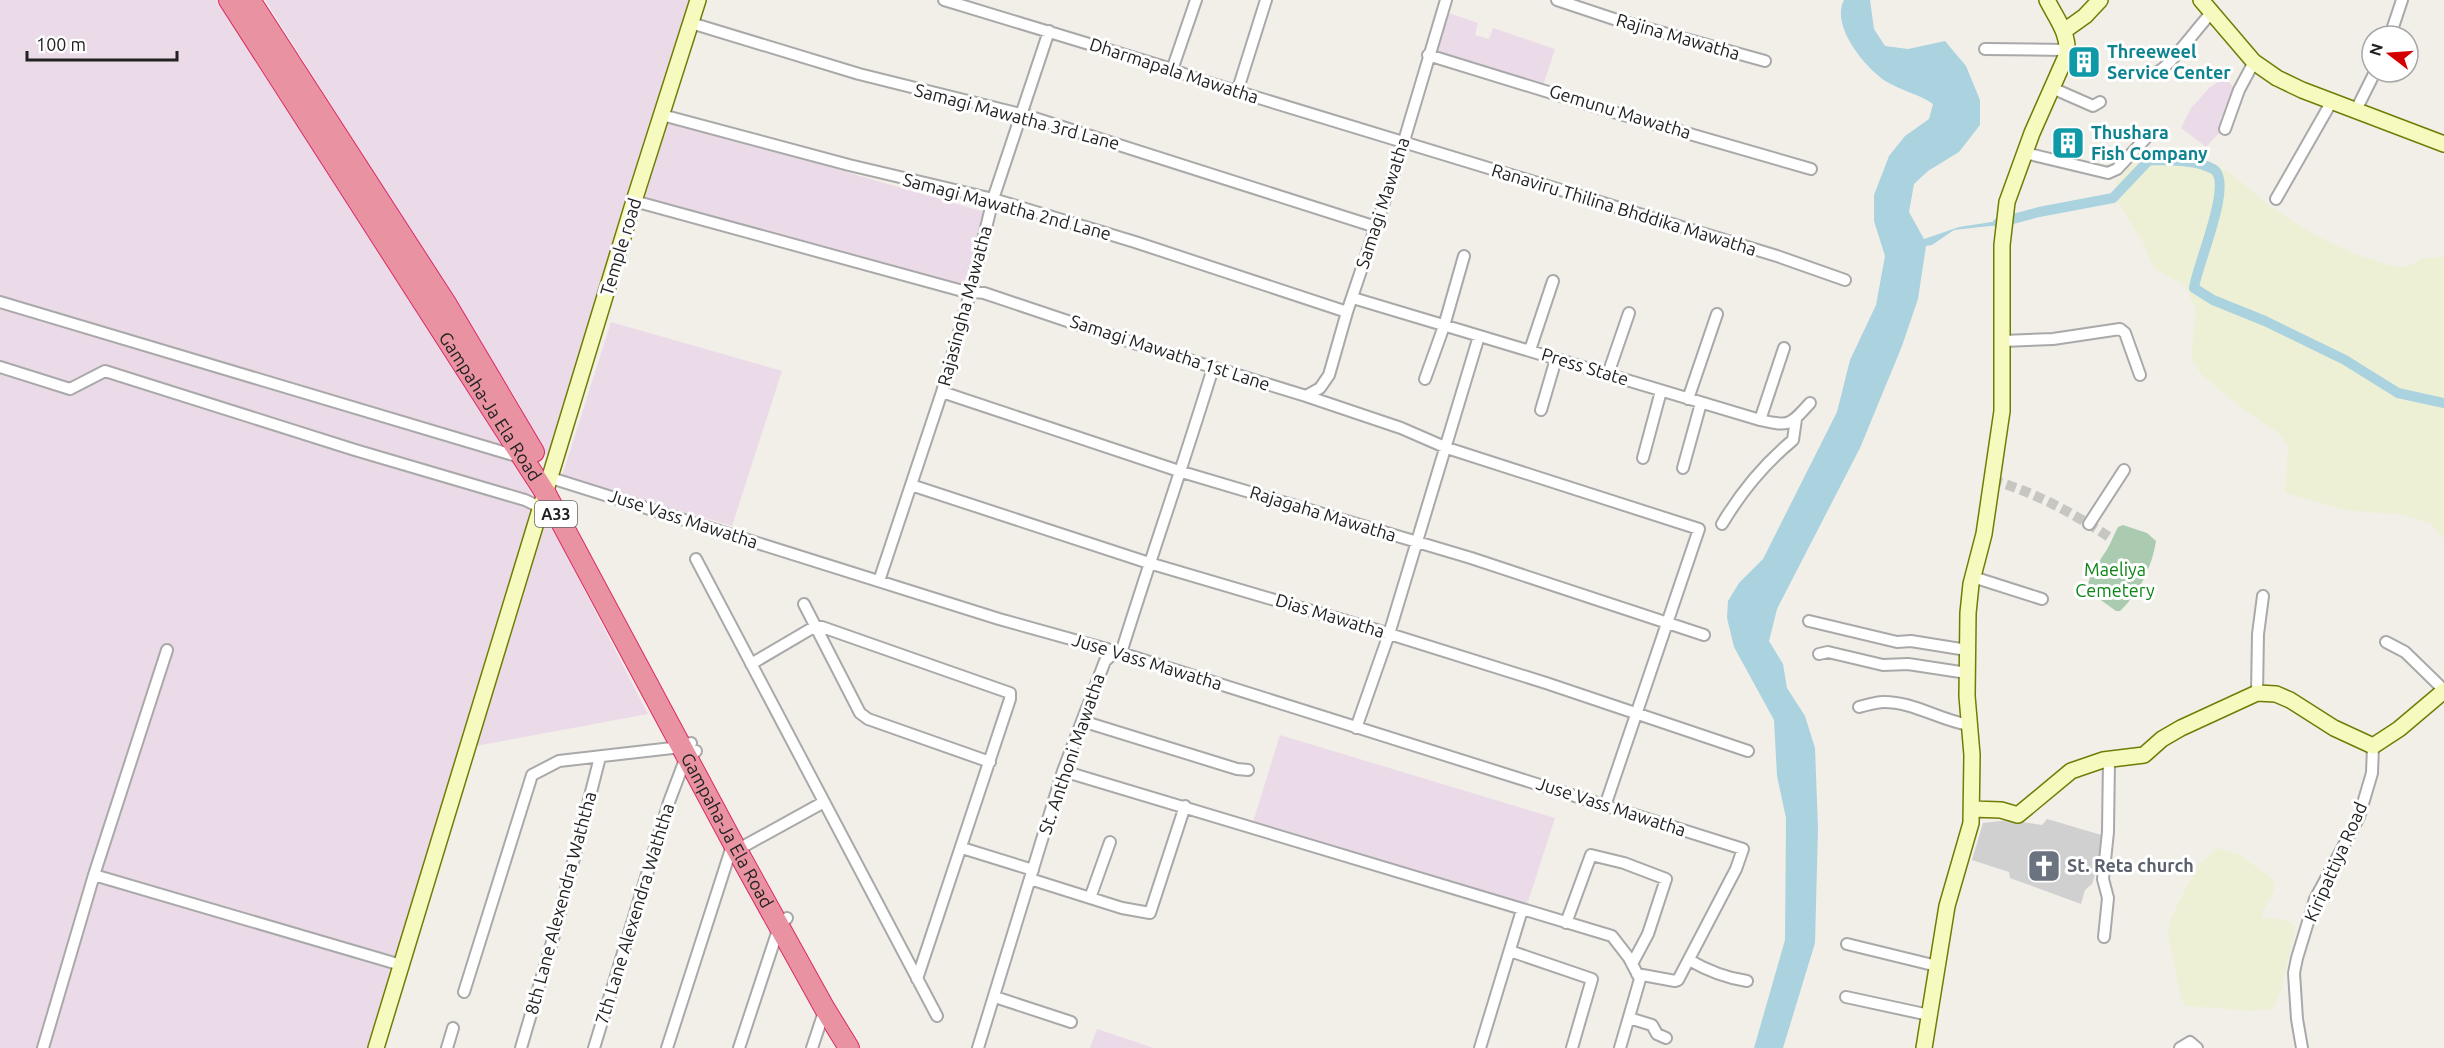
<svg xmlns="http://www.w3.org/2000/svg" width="2444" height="1048" font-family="Ubuntu,sans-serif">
	<rect width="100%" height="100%" fill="#f2efe9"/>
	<path fill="#ebdbe8" d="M0 0H219L507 452 556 535 648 714 460 749 368 1048H0Z
		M265 0H695L558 446 546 455 517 400Z
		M1449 13 1478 23 1475 35 1489 39 1493 28 1555 49 1543 86 1437 53Z
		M2221 80 2228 81 2237 91 2229 108 2220 118 2226 123 2222 130 2206 147 2181 128 2191 108 2209 88Z
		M664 119 988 213 965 291 667 204 665 208 640 201Z
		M611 322 782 371 732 526 562 476Z
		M1280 735 1555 818 1527 905 1253 822Z
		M1097 1029 1139 1043 1153 1048H1090Z"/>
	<path fill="#d0d0d0" d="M2047 819 2105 836 2100 859 2092 884 2085 890 2081 904 2010 878 2009 872 1972 860 1983 823 2010 820 2042 825Z"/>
	<path fill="#eef0d5" d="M2151 153 2198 156 2217 165 2231 173 2267 204 2313 234 2355 254 2391 266 2405 267 2424 258 2444 257V539L2431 524 2405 515 2345 510 2285 493 2288 446 2277 432 2244 410 2201 374 2191 358 2196 309 2184 285 2154 268 2143 243 2116 199V181L2135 162Z
		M2218 848 2240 855 2274 880V891L2262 913 2263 918 2283 919 2296 926 2281 991 2273 1009 2251 1011 2188 1006 2183 1003 2180 995 2168 935 2171 918 2197 866Z"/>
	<path fill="#aacbaf" d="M2123 525 2147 533 2156 541C2152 567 2139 593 2120 611H2116L2087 590C2089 574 2096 567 2104 554 2110 546 2113 536 2118 527Z"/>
	<path fill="#aad3df" d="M1844 0H1870L1874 29 1885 46 1908 49 1945 41 1966 66 1980 100V125L1959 152 1928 171 1914 184 1909 212 1924 239 1959 227 1998 221 1999 225 1954 230 1932 245 1926 246 1918 299 1902 346 1860 448 1777 609 1769 641 1783 664 1787 688 1805 716 1815 748 1818 828 1815 943 1783 1048H1754L1785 940 1786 818 1777 776 1774 720 1734 647 1727 618 1728 601 1739 583 1763 559 1837 412 1850 360 1876 305 1885 256 1874 221V195L1889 156 1905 136 1929 119 1933 104C1919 94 1902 91 1887 82 1866 69 1830 26 1844 0Z"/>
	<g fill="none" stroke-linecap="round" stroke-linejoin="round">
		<path stroke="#aad3df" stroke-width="10" d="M1998 223 2039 212 2113 198 2149 160C2169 161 2194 159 2213 169 2235 181 2196 267 2194 288L2213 300 2265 321 2345 360 2398 393 2444 403"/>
		<path stroke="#c8c6c1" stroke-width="10" stroke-dasharray="10 5" stroke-linecap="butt" d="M1992 480C2034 492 2073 513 2109 537"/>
		<g stroke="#a9a9a9" stroke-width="14">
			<path id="street" d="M944 0 1168 68 1203 81 1777 256 1845 280
				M1557 0 1617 20 1765 61
				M691 23 859 74 1028 116 1376 227
				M2390 36 2402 0
				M1985 49 2067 50
				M1428 55 1610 111 1811 169
				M1172 70 1196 0
				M2159 71C2169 67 2201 23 2213 11
				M2052 88 2093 106 2100 102
				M1237 92 1266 0
				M2356 110 2375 72
				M662 115 849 165 993 199 1135 242 1347 312
				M2225 129 2239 90 2254 62
				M2025 153 2108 173 2117 169 2145 139
				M2276 199 2332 101
				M634 201 959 290 984 293 1121 339 1306 396 1401 428 1447 448 1699 529 1605 806
				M1353 298 1760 420C1790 427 1790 425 1810 403
				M0 302 523 458
				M2003 341 2053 339 2120 329 2125 333 2140 375
				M1530 350 1553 281
				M0 367 70 389 105 371 355 450 525 500 542 508
				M1608 374 1629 313
				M1425 379 1444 326 1464 256
				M942 392 1182 472 1471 558 1704 635
				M1306 396 1320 388 1329 375 1347 312 1398 161 1446 0
				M1688 399 1717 314
				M1541 410 1556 359
				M1760 420 1784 348
				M1643 458 1661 391
				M1683 468 1701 403
				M551 478 999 619 1121 653 1743 849 1736 869 1678 980 1675 981 1637 974
				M911 485 1149 563 1380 631 1546 683 1748 751
				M1722 524C1741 492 1764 464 1793 440L1796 419
				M2089 524 2124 470
				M696 559 937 1016
				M1973 577 2042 599
				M879 581 942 392 971 290 993 199 1049 31
				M804 604 860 713 868 719 990 762
				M1809 621 1897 642 1911 641 1967 650
				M2386 642 2405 652 2444 690
				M1121 653C1151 557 1184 463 1213 368
				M1819 654 1828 652 1883 665 1908 664 1967 673
				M751 664 814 627H822L1010 693V699L917 979
				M2257 693 2258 634 2263 596
				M1859 707C1866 705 1874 703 1882 702 1912 701 1939 720 1969 725
				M1082 721 1237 769 1248 770
				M1356 728 1389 634 1479 336
				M1063 771 1612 936 1629 958 1640 979 1620 1048
				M746 845 824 802
				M962 848 1033 870
				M94 875 401 965
				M1030 879 1122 908 1150 913 1185 806
				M1090 898 1110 842
				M1566 923 1591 855 1624 863 1666 879 1648 934 1632 964
				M2104 937 2108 898 2103 879 2108 832 2109 759
				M1847 944 1937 966
				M1510 951 1592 979 1572 1048
				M1689 960C1708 971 1726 978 1747 981
				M464 992 532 775 559 761 681 747 691 743
				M995 997 1071 1022
				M1846 997 1929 1015
				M1629 1018 1652 1025 1657 1034 1666 1038
				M43 1048 94 875 167 650
				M447 1048 453 1028
				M521 1048 555 932 600 757
				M594 1048 669 802 683 765 696 751
				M667 1048 733 843
				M739 1048 779 927 787 918
				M812 1048 825 1009
				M978 1048 1063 771 1105 661 1114 653H1121
				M1480 1048 1522 910
				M2180 1048 2190 1042 2197 1048
				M2302 1048 2297 1019 2294 973 2297 958 2315 899 2359 817 2372 773 2373 746"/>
		</g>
		<g stroke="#707d05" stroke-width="18">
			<path id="secondary" d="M2201 0 2254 62 2277 78 2302 90 2444 144
				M2064 31 2085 16 2100 0
				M1972 809 2001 810 2018 815 2071 771 2103 760 2144 755 2162 739 2181 728 2257 693 2276 694 2290 700 2334 728 2373 746 2399 729 2444 691
				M376 1048 634 201 698 0
				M1924 1048 1947 906 1971 823 1972 755 1967 696 1968 613 1971 584 1984 534 2002 411V245L2007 202 2032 133 2067 54C2069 33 2056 18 2047 0"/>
		</g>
		<g stroke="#dc2a67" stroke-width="22">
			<g id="highway">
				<path id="s1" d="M229 0 546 494 733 843 825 1009 849 1048"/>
				<path d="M250 0 447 305 534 452"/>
			</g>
		</g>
		<use href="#street" stroke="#fff" stroke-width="10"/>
		<use href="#secondary" stroke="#f7fabf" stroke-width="15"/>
		<use href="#highway" stroke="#e892a2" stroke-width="20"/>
	</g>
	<defs>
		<g id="building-square" transform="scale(1.725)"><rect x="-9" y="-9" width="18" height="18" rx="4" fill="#0f9aa8" stroke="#fff"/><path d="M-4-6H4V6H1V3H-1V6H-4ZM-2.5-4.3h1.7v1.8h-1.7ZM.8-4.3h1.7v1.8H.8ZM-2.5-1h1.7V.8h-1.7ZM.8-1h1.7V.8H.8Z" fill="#fff"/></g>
		<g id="church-square" transform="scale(1.725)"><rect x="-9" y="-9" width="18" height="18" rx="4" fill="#6b7280" stroke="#fff"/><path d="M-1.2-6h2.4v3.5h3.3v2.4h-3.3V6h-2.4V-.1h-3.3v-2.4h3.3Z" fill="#fff"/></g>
	</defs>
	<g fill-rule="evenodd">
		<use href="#building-square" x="2084" y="62"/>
		<use href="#building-square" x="2068" y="143"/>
		<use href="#church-square" x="2044" y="866"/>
	</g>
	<g text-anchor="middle" stroke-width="6" stroke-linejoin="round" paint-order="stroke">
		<rect fill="#fff" stroke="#646464" stroke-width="1.5" x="535" y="501" width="42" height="26" rx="4.5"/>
		<g font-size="16" font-weight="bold" fill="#222">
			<text x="556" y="520">A33</text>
		</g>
		<g font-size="18" fill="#222" stroke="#fff">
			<text transform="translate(1678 37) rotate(16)" y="6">Rajina Mawatha</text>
			<text transform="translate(1174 71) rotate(18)" y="6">Dharmapala Mawatha</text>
			<text transform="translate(1620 112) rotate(17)" y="6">Gemunu Mawatha</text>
			<text transform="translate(1017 117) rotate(15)" y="6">Samagi Mawatha 3rd Lane</text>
			<text transform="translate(1383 203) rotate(-72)" y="6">Samagi Mawatha</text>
			<text transform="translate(1007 207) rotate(15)" y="6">Samagi Mawatha 2nd Lane</text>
			<text transform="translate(1624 210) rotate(17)" y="6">Ranaviru Thilina Bhddika Mawatha</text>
			<text transform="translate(621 247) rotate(-73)" y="6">Temple road</text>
			<text transform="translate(965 306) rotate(-75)" y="6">Rajasingha Mawatha</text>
			<text transform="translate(1170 353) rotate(18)" y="6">Samagi Mawatha 1st Lane</text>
			<text transform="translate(1585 367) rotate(17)" y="6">Press State</text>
			<text dy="6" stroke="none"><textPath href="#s1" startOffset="483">Gampaha-Ja Ela Road</textPath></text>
			<text transform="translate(1323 514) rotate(17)" y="6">Rajagaha Mawatha</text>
			<text transform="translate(683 519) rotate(18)" y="6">Juse Vass Mawatha</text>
			<text transform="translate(1330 616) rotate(17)" y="6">Dias Mawatha</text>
			<text transform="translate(1147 662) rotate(17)" y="6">Juse Vass Mawatha</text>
			<text transform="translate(1072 754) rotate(-71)" y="6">St. Anthoni Mawatha</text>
			<text transform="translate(1611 807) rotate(18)" y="6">Juse Vass Mawatha</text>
			<text dy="6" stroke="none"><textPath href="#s1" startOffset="969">Gampaha-Ja Ela Road</textPath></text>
			<text transform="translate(2336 862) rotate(-66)" y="6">Kiripattiya Road</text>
			<text transform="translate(561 903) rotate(-75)" y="6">8th Lane Alexendra Waththa</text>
			<text transform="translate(635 914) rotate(-73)" y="6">7th Lane Alexendra Waththa</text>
		</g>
		<g font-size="18" font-weight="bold" fill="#0d838f" stroke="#fff" text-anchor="start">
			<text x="2107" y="58">Threeweel<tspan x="2107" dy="21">Service Center</tspan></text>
			<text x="2091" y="139">Thushara<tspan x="2091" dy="21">Fish Company</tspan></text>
		</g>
		<g font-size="18" fill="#0c8416" stroke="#fff">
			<text x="2115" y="576">Maeliya<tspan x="2115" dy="21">Cemetery</tspan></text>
		</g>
		<g font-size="18" font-weight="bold" fill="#5b616d" stroke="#fff" text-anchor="start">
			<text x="2067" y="872">St. Reta church</text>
		</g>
	</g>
	<g transform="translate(2390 54) rotate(287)"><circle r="28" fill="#ffffff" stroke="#a7a7a7" stroke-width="1.5"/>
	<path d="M0-4.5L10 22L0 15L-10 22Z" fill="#d40000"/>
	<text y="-9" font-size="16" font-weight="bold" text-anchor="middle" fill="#222222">N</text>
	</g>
	<path d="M27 51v9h150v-9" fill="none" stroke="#222222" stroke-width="3"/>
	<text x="36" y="51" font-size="18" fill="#222222" stroke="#ffffff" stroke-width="4.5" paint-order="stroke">100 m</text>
</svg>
